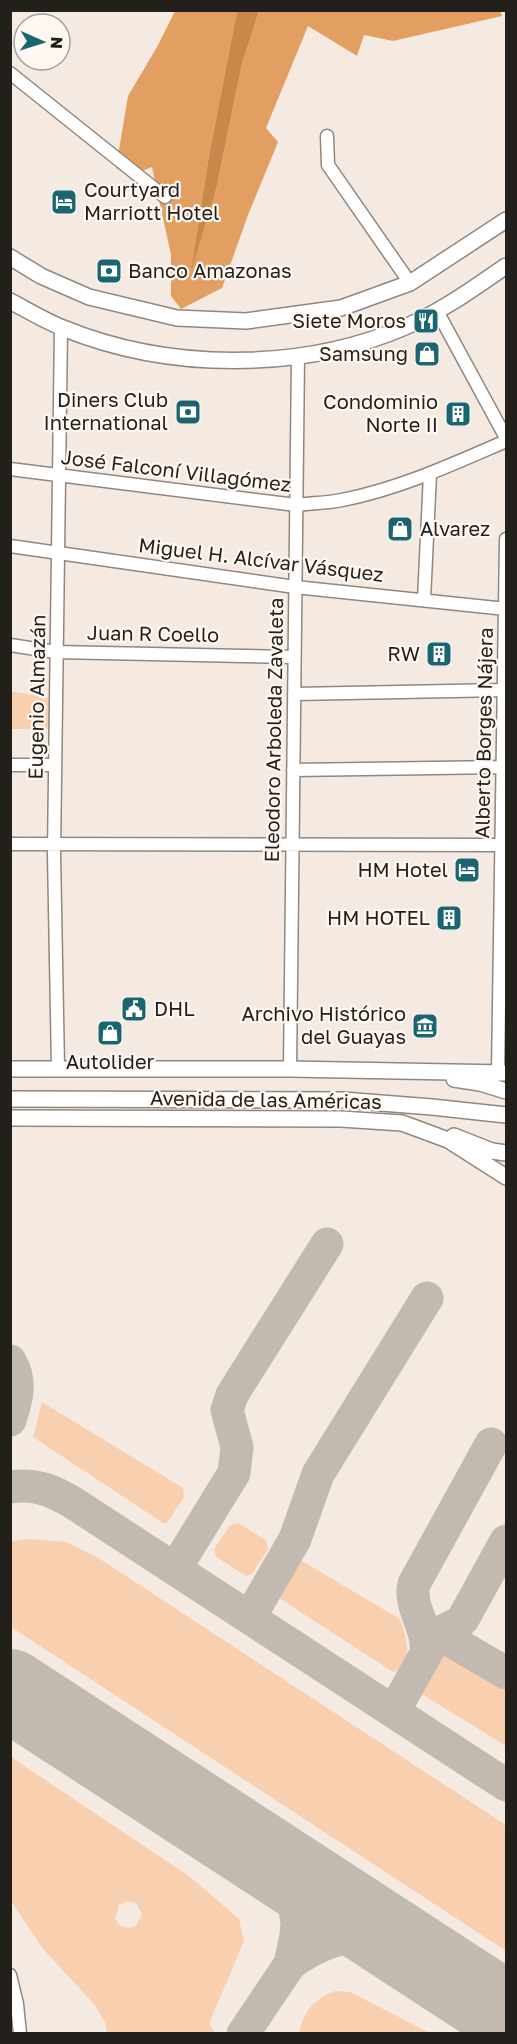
<svg xmlns="http://www.w3.org/2000/svg" width="517" height="2044" font-family="'Golos Text',sans-serif">
	<rect width="100%" height="100%" fill="#f5eae1"/>
	<path fill="#f9d0af" fill-rule="evenodd" d="M10 691 49 698 50 729H11Z
		M42 1402 183 1488 184 1497 167 1523H163L33 1437Z
		M238 1523 266 1540 268 1549 252 1574 246 1576 216 1557 214 1549 230 1525Z
		M28 1539 66 1542 97 1557 506 1825V1951L11 1627V1541Z
		M297 1558 400 1619C405 1636 417 1663 393 1672L276 1596Z
		M440 1642 506 1683V1746L412 1688Z
		M11 1757 189 1876 239 1919 244 1941 209 2024 215 2033H107L105 2022 94 2004 43 1949 11 1901ZM127 1901 136 1903 142 1914 136 1926C127 1930 119 1927 115 1918L119 1905Z
		M335 1991 350 1992 430 2033H300C301 2013 317 1997 335 1991Z"/>
	<path fill="#e39f62" d="M500 10 502 16 393 41 364 35 357 56 308 26 266 128 278 142 248 215 222 288 181 309 171 296V255L152 167 132 175 116 168 128 96 157 47 175 11H237L209 155 192 266 216 190 242 64 259 11Z"/>
	<path fill="#ca874a" d="M237 11H259L242 64 216 190 191 271 209 155Z"/>
	<g fill="none" stroke-linecap="round" stroke-linejoin="round">
		<path stroke="#c2b9b1" stroke-width="33" d="M10 1361C22 1381 17 1399 10 1420
			M10 1487C36 1483 54 1491 75 1504L506 1785
			M175 1569 234 1473 237 1447 227 1410 232 1395 327 1244
			M250 1617 295 1539 318 1474 427 1298
			M433 1641 448 1639 506 1673
			M426 1653C430 1629 408 1608 414 1584L491 1444
			M394 1711 436 1636C443 1628 455 1628 463 1619L506 1541
			M290 1964C321 1941 345 1936 383 1933
			M243 2034 290 1964 296 1936 297 1923 290 1872"/>
		<path stroke="#c2b9b1" stroke-width="82" d="M10 1690 506 2013"/>
		<g stroke="#91877f" stroke-width="15">
			<path id="minor" d="M10 73 165 197
				M327 136 328 165 410 283
				M437 311 506 438
				M10 469 296 505C311 503 327 503 342 500 399 489 453 464 506 441
				M10 546 295 587 506 609
				M424 600 430 474
				M10 645 56 652 294 657
				M294 694 504 690
				M10 765H55
				M293 770 503 767
				M10 844 502 845
				M58 1068 54 853 61 328
				M290 1069 298 356
				M498 1073 506 539
				M10 1975 17 2004 20 2034"/>
		</g>
		<g stroke="#91877f" stroke-width="18">
			<path id="major" d="M10 257 41 276 89 297 177 318 246 321 341 308 410 283 506 220
				M10 301C27 310 45 321 63 328 168 371 300 372 405 327 441 312 474 288 506 266
				M10 1069H290L506 1073
				M454 1079 480 1083 506 1091
				M10 1099 343 1100 432 1107 506 1115
				M10 1118 341 1119 402 1123 448 1140 506 1177
				M454 1136 492 1151 506 1153"/>
		</g>
		<use href="#minor" stroke="#fff" stroke-width="12"/>
		<use href="#major" stroke="#fff" stroke-width="15"/>
	</g>
	<defs>
		<g id="hotel-square" transform="scale(1.35)"><rect x="-9" y="-9" width="18" height="18" rx="4" fill="#1b6571" stroke="#fff8f2"/><path d="M-6-4.5h1.5V1H6V5H4.5V3h-9V5H-6ZM-4 0a1.8 1.8 0 1 1 3.6 0ZM.5 0V-2.5h3Q6-2.5 6 0Z" fill="#fff"/></g>
		<g id="bank-square" transform="scale(1.35)"><rect x="-9" y="-9" width="18" height="18" rx="4" fill="#1b6571" stroke="#fff8f2"/><path d="M-6-4H6V4H-6ZM0-2.3a2.3 2.3 0 1 0 0 4.6a2.3 2.3 0 1 0 0-4.6Z" fill="#fff"/></g>
		<g id="restaurant-square" transform="scale(1.35)"><rect x="-9" y="-9" width="18" height="18" rx="4" fill="#1b6571" stroke="#fff8f2"/><path d="M-5-6h1v4h1v-4h1v4h1v-4h1v5L-1.5 .5V6h-2V.5L-5-1ZM5-6V6H3V1.5H1.5Q1.5-4 5-6Z" fill="#fff"/></g>
		<g id="shop-square" transform="scale(1.35)"><rect x="-9" y="-9" width="18" height="18" rx="4" fill="#1b6571" stroke="#fff8f2"/><path d="M-5-2.5h2.3a2.7 3.5 0 0 1 5.4 0H5L5.5 6h-11ZM-1.5-2.5h3a1.5 2.3 0 0 0-3 0Z" fill="#fff"/></g>
		<g id="building-square" transform="scale(1.35)"><rect x="-9" y="-9" width="18" height="18" rx="4" fill="#1b6571" stroke="#fff8f2"/><path d="M-4-6H4V6H1V3H-1V6H-4ZM-2.5-4.3h1.7v1.8h-1.7ZM.8-4.3h1.7v1.8H.8ZM-2.5-1h1.7V.8h-1.7ZM.8-1h1.7V.8H.8Z" fill="#fff"/></g>
		<g id="civic-square" transform="scale(1.35)"><rect x="-9" y="-9" width="18" height="18" rx="4" fill="#1b6571" stroke="#fff8f2"/><path d="M-.6-6.5H3V-4.5H.6V-3L4-1V1h2V6H-6V1h2V-1L-.6-3ZM-1.2 2.5V6h2.4V2.5Z" fill="#fff"/></g>
		<g id="museum-square" transform="scale(1.35)"><rect x="-9" y="-9" width="18" height="18" rx="4" fill="#1b6571" stroke="#fff8f2"/><path d="M0-6L6-3V-2H-6V-3ZM-5-1h2V3h-2ZM-1-1h2V3h-2ZM3-1h2V3H3ZM-6 4H6V6H-6Z" fill="#fff"/></g>
	</defs>
	<g fill-rule="evenodd">
		<use href="#hotel-square" x="64" y="202"/>
		<use href="#bank-square" x="109" y="271"/>
		<use href="#restaurant-square" x="426" y="321"/>
		<use href="#shop-square" x="427" y="354"/>
		<use href="#bank-square" x="188" y="412"/>
		<use href="#building-square" x="458" y="414"/>
		<use href="#shop-square" x="400" y="529"/>
		<use href="#building-square" x="439" y="654"/>
		<use href="#hotel-square" x="467" y="870"/>
		<use href="#building-square" x="449" y="918"/>
		<use href="#civic-square" x="134" y="1009"/>
		<use href="#museum-square" x="425" y="1026"/>
		<use href="#shop-square" x="110" y="1033"/>
	</g>
	<g text-anchor="middle" stroke-width="4.5" stroke-linejoin="round" paint-order="stroke">
		<g font-size="20" fill="#231f1b" stroke="#fff8f2" text-anchor="end">
			<text x="84" y="197" text-anchor="start">Courtyard<tspan x="84" dy="23">Marriott Hotel</tspan></text>
			<text x="128" y="278" text-anchor="start">Banco Amazonas</text>
			<text x="406" y="328">Siete Moros</text>
			<text x="408" y="361">Samsung</text>
			<text x="168" y="407">Diners Club<tspan x="168" dy="23">International</tspan></text>
			<text x="438" y="409">Condominio<tspan x="438" dy="23">Norte II</tspan></text>
			<text x="420" y="536" text-anchor="start">Alvarez</text>
			<text x="420" y="661">RW</text>
			<text x="448" y="877">HM Hotel</text>
			<text x="430" y="925">HM HOTEL</text>
			<text x="154" y="1016" text-anchor="start">DHL</text>
			<text x="406" y="1021">Archivo Histórico<tspan x="406" dy="23">del Guayas</tspan></text>
			<text x="110" y="1069" text-anchor="middle">Autolider</text>
		</g>
		<g font-size="20" fill="#231f1b" stroke="#fff8f2">
			<text transform="translate(176 471) rotate(7)" y="7">José Falconí Villagómez</text>
			<text transform="translate(261 560) rotate(7)" y="7">Miguel H. Alcívar Vásquez</text>
			<text transform="translate(153 634) rotate(1)" y="7">Juan R Coello</text>
			<text transform="translate(37 697) rotate(-89)" y="7">Eugenio Almazán</text>
			<text transform="translate(274 730) rotate(-89)" y="7">Eleodoro Arboleda Zavaleta</text>
			<text transform="translate(484 733) rotate(-89)" y="7">Alberto Borges Nájera</text>
			<text transform="translate(266 1100) rotate(1)" y="7">Avenida de las Américas</text>
		</g>
	</g>
	<rect width="517" height="2044" fill="none" stroke="#231f1b" stroke-width="24"/>
	<g transform="translate(42 42) rotate(93)"><circle r="28" fill="#fff8f2" stroke="#a7a19c" stroke-width="1.5"/>
	<path d="M0-4.5L10 22L0 15L-10 22Z" fill="#1b6571"/>
	<text y="-9" font-size="16" font-weight="bold" text-anchor="middle" fill="#231f1b">N</text>
	</g>
</svg>
